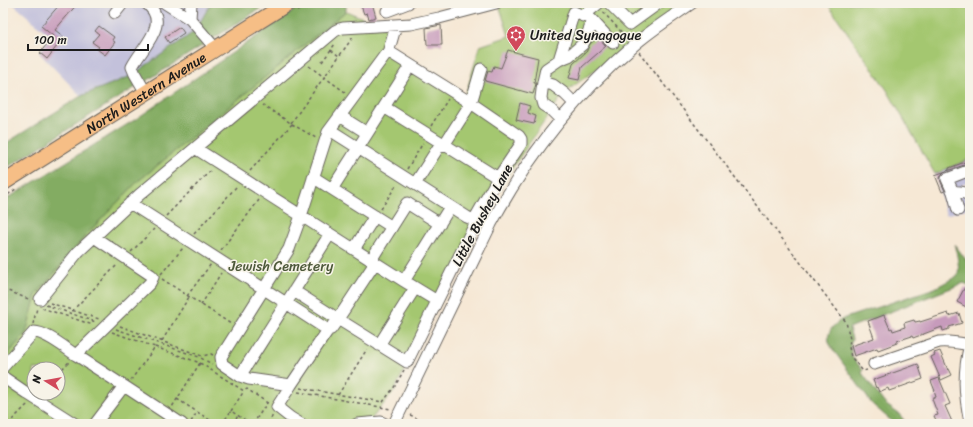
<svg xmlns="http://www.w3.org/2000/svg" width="973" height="427" font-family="Sriracha,sans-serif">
	<rect width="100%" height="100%" fill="#f7f3e8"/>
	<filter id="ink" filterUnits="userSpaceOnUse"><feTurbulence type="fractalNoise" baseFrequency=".025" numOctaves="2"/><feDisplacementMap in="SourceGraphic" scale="8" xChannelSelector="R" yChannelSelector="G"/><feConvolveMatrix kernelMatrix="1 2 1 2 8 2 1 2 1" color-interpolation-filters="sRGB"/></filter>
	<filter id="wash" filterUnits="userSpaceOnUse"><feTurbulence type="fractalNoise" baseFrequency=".012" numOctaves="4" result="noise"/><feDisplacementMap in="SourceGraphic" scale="16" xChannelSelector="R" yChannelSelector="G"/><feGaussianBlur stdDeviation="0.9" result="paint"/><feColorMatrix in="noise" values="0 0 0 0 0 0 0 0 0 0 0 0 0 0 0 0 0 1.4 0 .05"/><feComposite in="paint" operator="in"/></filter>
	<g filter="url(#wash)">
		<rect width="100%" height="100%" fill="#f6e8d5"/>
		<path fill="#c3c1db" d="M12 3H211L195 31 131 76 81 96 39 53 50 36Z
			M970 159V182L962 185 969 208 946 215 935 174Z"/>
		<path fill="#a4c770" stroke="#607246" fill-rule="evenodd" d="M507 3H686L564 93 484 209 393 393 367 424H3V360L26 333 36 295 87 234 137 182 346 11 392 30 385 47 465 96 480 46 509 36 499 5ZM34 369H58V393H34Z
			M827 3H970V159L935 174 887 90Z"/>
		<path fill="#83ac62" stroke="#50643f" d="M211 3H269L145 82 138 71 195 31Z
			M305 3H346V11L137 182 87 234 36 295 26 333 3 360V201L136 119Z
			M131 76 136 87 3 170V145L81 96Z
			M955 245 970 265V286L964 283 849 328 852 339 850 346 852 357 863 370 862 373 885 404 899 414 907 424H895L872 404 832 348C831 346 830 345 829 342 826 331 836 322 845 318L935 288 957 276C961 269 956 253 955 245Z"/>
		<g id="blocks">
			<path fill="#c79bbc" d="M61 3H78L55 30 64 37 47 59 40 53 53 36 41 26Z
				M360 3H372L376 17 369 19 367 13 364 14Z
				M441 25 442 45H427L426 28Z
				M99 26 114 37 112 40 115 42 105 55 97 49 99 47 92 42 99 34 95 31Z
				M180 27 184 33 169 43 165 37Z
				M598 37 606 46 582 67 579 80 569 78 573 64 587 51V50L590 44Z
				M508 50 522 54 538 58 534 83H536V84L533 94 485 81 488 71 492 72 494 66 501 68Z
				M520 103 530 106 528 113 536 116 534 124 516 120Z
				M970 160V163L944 172 942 174 940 178 941 182 945 191 942 192 935 175 949 170V168Z
				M965 287 970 290V309L957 302Z
				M948 313 949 316 959 313 962 323 949 327V329L943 331 942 327 913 338 912 336 897 341V343L878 350 877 348 854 356 851 346 874 338 868 321 884 315 890 329 892 328 893 331 905 327 904 323 914 320 915 322 920 321V322Z
				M940 351 948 370 949 369 952 375 941 380 931 357 935 355 934 353Z
				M918 364 923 379 889 391 888 388 879 392 877 387 876 388 873 380Z
				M939 378 950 404 945 406 953 424H942L941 421 937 422 934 416 938 415 932 399 936 397 934 391H935L931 381Z"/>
		</g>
	</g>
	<g filter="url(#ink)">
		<use href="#blocks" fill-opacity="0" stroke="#68635d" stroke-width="1"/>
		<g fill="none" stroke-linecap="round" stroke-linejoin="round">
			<g stroke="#68635d" stroke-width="13">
				<path id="minor" d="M165 3 190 19 216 49
					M609 3 630 24 659 3
					M387 11 408 3
					M115 13 123 3
					M583 16 599 3
					M190 19 191 3
					M591 19 613 43
					M388 53 396 25
					M559 60 574 12 591 19 590 28 583 44 569 56 559 60 546 69 543 82 541 98 543 105 551 110 560 119
					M543 82 553 85 565 94 574 103
					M146 93 135 74 132 67C142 47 172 23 146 3
					M384 107 498 178
					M340 116 367 133
					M330 130 467 217 474 220
					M195 148 330 234 404 281 437 301
					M970 170 947 179 953 192C960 191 964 192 970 195
					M313 177 392 227
					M415 184 438 148 444 145 471 103 481 69
					M332 189 410 66
					M953 192 958 210
					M130 203 328 330
					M354 249 375 216
					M371 260 407 203 440 224
					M404 281 450 207
					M40 299 78 252 139 195 335 31 339 29 343 28 411 24 439 18 496 3
					M970 344C963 372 964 394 970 422
					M379 345 415 288
					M76 355 124 386 95 424
					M874 364 939 342C950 341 959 343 970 345
					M3 367 34 332C46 332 65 348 76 355L150 283 153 277 151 275 94 237
					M240 376 330 234
					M3 377 28 394 75 424
					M291 385 249 379 240 376 222 364 221 357 289 249 301 216 328 132 385 55 388 53H391L471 103 519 136 521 139V144L498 178 474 220V226L407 362 338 319 294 291
					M124 386 182 424
					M301 424 291 418 277 407 291 385 328 330 331 329 338 319 375 263
					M357 424 381 422 385 424
					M394 424 491 224C528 155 574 97 633 46 651 30 672 17 692 3"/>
			</g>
			<g stroke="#68635d" stroke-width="17">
				<g id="highway">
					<path id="s1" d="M3 183 288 3"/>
				</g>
			</g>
			<path stroke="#68635d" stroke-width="1.5" stroke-dasharray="3 3" stroke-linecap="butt" d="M297 11 310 3
				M603 12 627 38
				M331 50 339 56
				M639 52 846 322 850 339 849 347 851 357 863 371 867 370
				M322 62 335 44
				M309 66 345 92
				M291 123 353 37
				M292 124 316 138
				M431 126 448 99
				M407 169 423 143
				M250 171 292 124 263 105
				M3 198 16 189
				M381 209 397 184
				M166 216 211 170
				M194 234 237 186
				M221 250 259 200
				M131 252 154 229
				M161 274 183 248
				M162 279 231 324
				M3 289 31 300
				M187 296 211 264
				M50 303 99 319
				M46 305 96 322
				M201 305 221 273
				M42 308 93 325
				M72 311 118 264
				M33 324 37 308
				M120 326 202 356 211 354 213 355
				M116 329 199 357 212 364
				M112 332 155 347 131 380
				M162 341 189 297
				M155 347 200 363 172 407
				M200 363 244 391 247 389 269 404
				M58 373 69 362
				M300 388 383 402 395 386 404 370
				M298 392 391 409
				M338 395 367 349
				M177 399 216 424
				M231 411 244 391
				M410 415 415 417 422 424
				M191 422 197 412
				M8 424 28 404
				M222 424 231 411 251 424
				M232 424 238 416
				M253 424 267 403
				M268 424 273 415"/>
			<use href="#minor" stroke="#fff" stroke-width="11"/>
			<use href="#highway" stroke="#f6be86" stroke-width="15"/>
		</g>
	</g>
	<defs>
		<g id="synagogue-pin" transform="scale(1)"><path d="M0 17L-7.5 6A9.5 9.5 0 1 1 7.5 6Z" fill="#d1495b" stroke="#f7f3e8"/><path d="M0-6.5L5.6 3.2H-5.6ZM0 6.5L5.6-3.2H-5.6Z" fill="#fff"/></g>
	</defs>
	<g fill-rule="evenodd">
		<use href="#synagogue-pin" x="516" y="35"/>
	</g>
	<g text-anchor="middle" stroke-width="3" stroke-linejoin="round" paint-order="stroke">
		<g font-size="14" fill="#1c1c1c" stroke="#f7f3e8" text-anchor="start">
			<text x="530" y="40">United Synagogue</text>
		</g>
		<g font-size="14" fill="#1c1c1c" stroke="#f7f3e8">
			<text dy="5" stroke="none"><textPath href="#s1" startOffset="169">North Western Avenue</textPath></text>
			<text transform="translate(482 215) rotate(-62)" y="5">Little Bushey Lane</text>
		</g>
		<g font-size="14" fill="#4c5839" stroke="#f7f3e8">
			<text x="281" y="271">Jewish Cemetery</text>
		</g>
	</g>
	<rect width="973" height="427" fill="none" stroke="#f7f3e8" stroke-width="16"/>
	<g transform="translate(46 381) rotate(281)"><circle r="19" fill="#f7f3e8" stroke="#9f9d96"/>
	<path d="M0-3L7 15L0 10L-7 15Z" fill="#d1495b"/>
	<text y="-6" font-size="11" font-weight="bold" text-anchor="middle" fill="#1c1c1c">N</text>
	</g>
	<path d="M28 44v6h120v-6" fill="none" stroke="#1c1c1c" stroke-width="2"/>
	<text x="34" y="44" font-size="12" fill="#1c1c1c" stroke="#f7f3e8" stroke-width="3" paint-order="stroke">100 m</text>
</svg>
